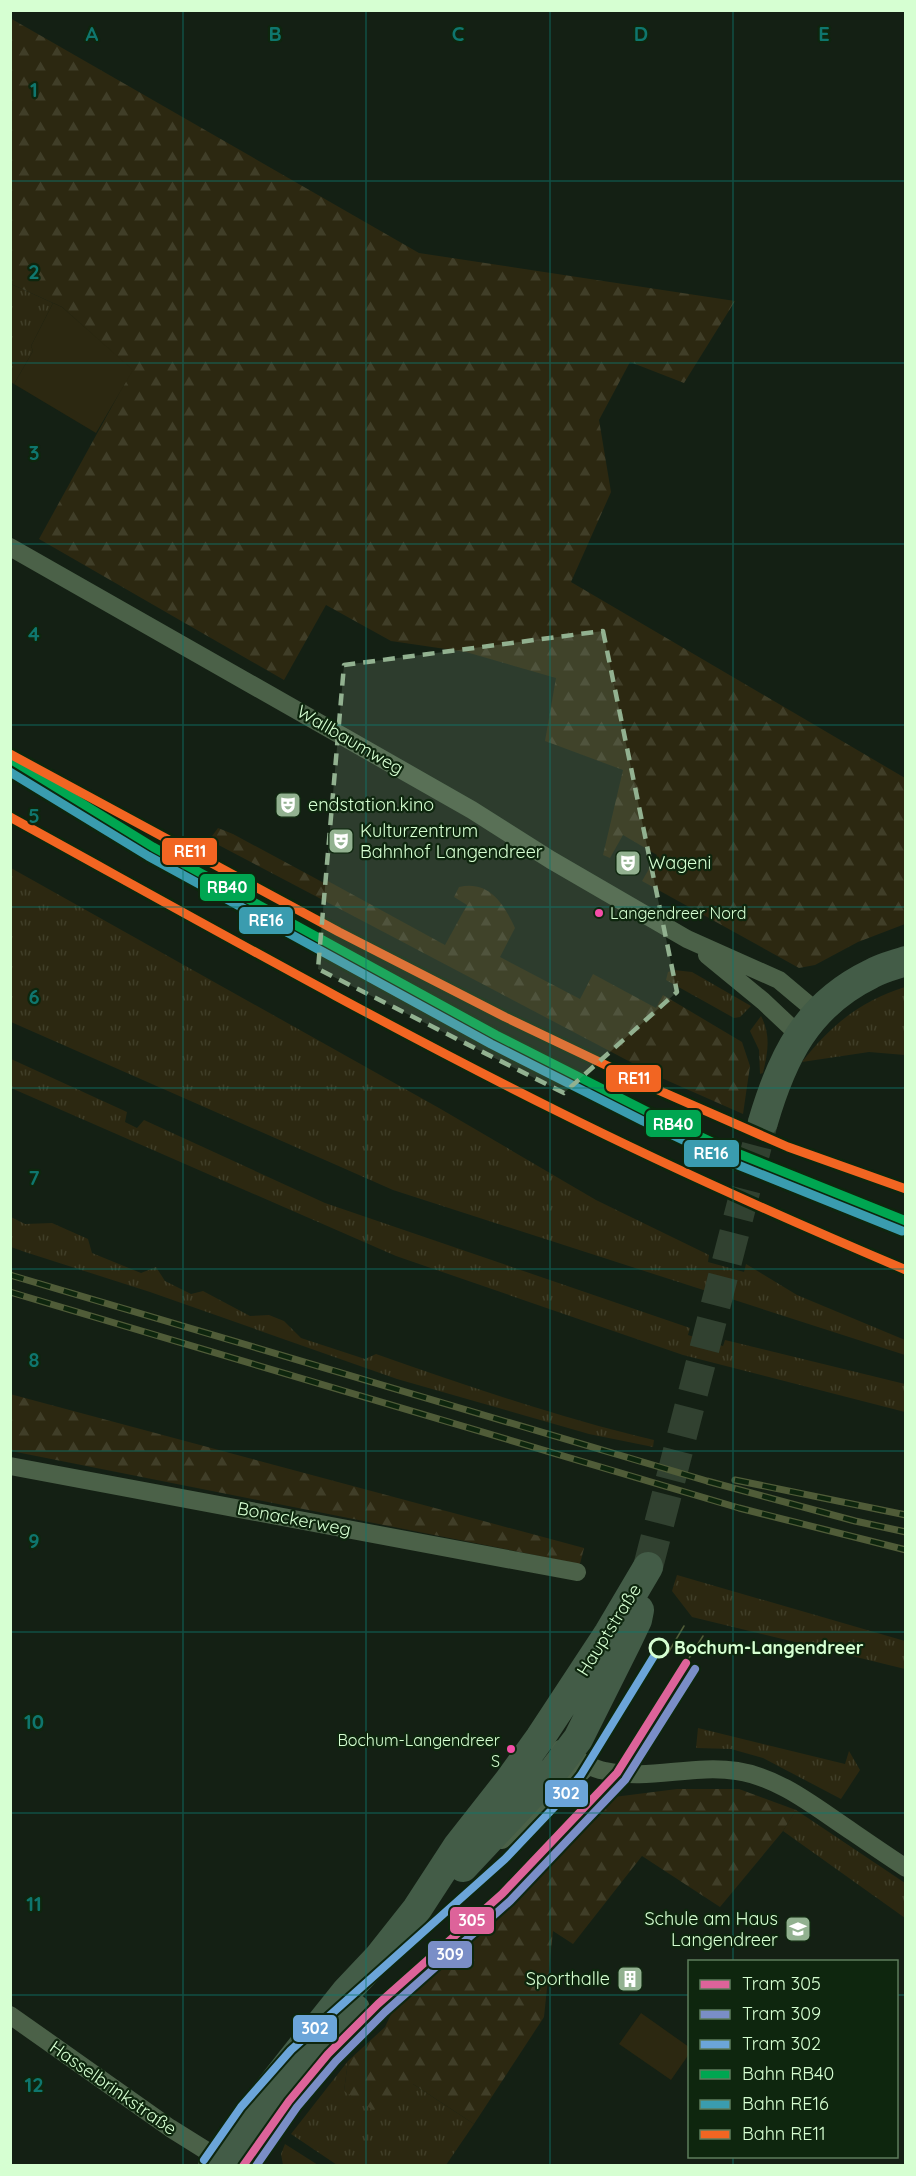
<svg xmlns="http://www.w3.org/2000/svg" width="916" height="2176" font-family="Quicksand,sans-serif">
	<defs>
		<pattern id="grass-tufts" width="24" height="20" patternUnits="userSpaceOnUse" patternTransform="scale(1.5)"><rect width="24" height="20" fill="#2c2811"/><path d="M3 7l-1-3M5 7V3M7 7l1-3M15 17l-1-3M17 17v-4M19 17l1-3" fill="none" stroke="#403e28"/></pattern>
		<pattern id="forest-firs" width="22" height="20" patternUnits="userSpaceOnUse" patternTransform="scale(1.5)"><rect width="22" height="20" fill="#2c2811"/><path d="M5 1l3.5 6h-7zM16 11l3.5 6h-7z" fill="#403e28"/></pattern>
	</defs>
	<rect width="100%" height="100%" fill="#142014"/>
	<path fill="url(#grass-tufts)" d="M11 284 53 303 31 346 33 351 14 384 11 382Z
		M11 868 439 1108 596 1200 709 1255 708 1262 744 1272 746 1264 797 1295 905 1340V1355L393 1190 11 1022Z
		M674 970 692 972 751 1006 740 1017 734 1018 666 980 668 972Z
		M905 987V1055L869 1052 802 1062C832 1024 859 1002 905 987Z
		M761 1016C771 1035 768 1052 763 1073L760 1074 759 1050 750 1031Z
		M11 1059 127 1112 125 1122 137 1128 144 1120 325 1203 690 1328 688 1335 723 1346 725 1340 905 1384V1412L683 1355 396 1256 11 1088Z
		M11 1217 25 1224 52 1223 88 1239 92 1253 141 1273 156 1267 165 1281 191 1294 203 1291 250 1316 269 1315 284 1321 301 1338 365 1359 376 1354C468 1386 559 1418 654 1440L653 1447 589 1434 397 1379 150 1292 25 1252 11 1247Z
		M677 1575 905 1641V1669L692 1617 672 1591Z
		M698 1728 845 1764 849 1751 860 1770 841 1799 763 1758 731 1749 696 1748Z
		M796 1810 905 1883V1918L783 1831Z
		M348 2061 344 2091 413 2084 474 2124 446 2165H337L291 2134Z
		M285 2144 318 2165H283L281 2154Z"/>
	<path fill="url(#forest-firs)" d="M10 18 419 253 735 301 684 383 630 362 599 420 611 492 571 582 905 778V924L858 942 815 965 799 968 642 881 657 855 623 835 610 858 603 855 623 770 545 741 556 678 466 652 391 641 326 605 284 680 39 539 132 370 62 307 11 284Z
		M218 828 233 834 324 883 326 880 445 945 467 905 454 897 459 887C489 880 504 904 515 928L500 957 580 999 593 974 656 1008 663 995 742 1042 750 1066 743 1114 657 1076 209 840Z
		M10 1394 584 1548 580 1564 11 1451Z
		M677 1789H739L796 1810 783 1831 720 1907 642 1856 573 1944 553 1931 544 2017 474 2124 413 2084 400 2103 373 2110 344 2091 348 2061 385 2027 392 2012 505 1912 614 1797Z"/>
	<path fill="#2c2811" d="M53 303 62 307 133 370 96 433 14 384 33 351 31 346Z
		M641 2013 689 2047V2054L671 2080 619 2044Z"/>
	<g fill="none" stroke-linecap="round" stroke-linejoin="round">
		<path stroke="#314130" stroke-width="30" stroke-dasharray="30 15" stroke-linecap="butt" d="M648 1567 763 1122"/>
		<path stroke="#4b6148" stroke-width="18" d="M10 547 472 810 551 860 687 939 779 980 817 1012
			M707 955 763 1001 799 1035
			M10 1466 577 1572
			M560 1749C573 1757 589 1768 605 1771 648 1781 693 1764 737 1771 775 1777 806 1800 838 1822 860 1837 883 1853 906 1868
			M502 1840 540 1812 589 1765
			M10 2015 170 2128 218 2158"/>
		<path stroke="#435c47" stroke-width="30" d="M763 1122C782 1057 807 1005 871 974 881 968 894 965 906 961
			M463 1867 555 1769 578 1739 626 1643 637 1620 639 1610
			M213 2166 240 2126 295 2056 346 1992 379 1957 417 1909 458 1846 509 1781 540 1738 609 1633 648 1567
			M243 2166 289 2101 313 2072 355 2009"/>
		<path stroke="#505c38" stroke-width="1.5" d="M668 1653 684 1626
			M686 1663 703 1636"/>
		<g stroke="#505c38" stroke-width="7">
			<path id="rail" d="M10 1275 707 1481 855 1521 906 1532
				M10 1292 739 1508 906 1550
				M735 1480 906 1515"/>
		</g>
		<use href="#rail" stroke="#0e260e" stroke-width="4.5" stroke-dasharray="14" stroke-linecap="butt"/>
		<g stroke="#0e260e" stroke-width="14">
			<path id="rail-1" d="M10 759 153 847 496 1035 648 1112 727 1149 906 1221"/>
		</g>
		<g stroke="#0e260e" stroke-width="14">
			<path id="rail-2" d="M10 772 148 856 491 1044 643 1121 723 1159 902 1231"/>
		</g>
		<g stroke="#0e260e" stroke-width="14">
			<path id="rail-3" d="M10 754 339 932 505 1017 658 1090 788 1147 906 1189
				M10 817C192 917 372 1019 557 1111 671 1168 788 1220 906 1270"/>
		</g>
		<use href="#rail-1" stroke="#00a651" stroke-width="9"/>
		<use href="#rail-2" stroke="#3a9caf" stroke-width="9"/>
		<use href="#rail-3" stroke="#f26522" stroke-width="9"/>
		<g stroke="#0e260e" stroke-width="12">
			<path id="tram-1" d="M243 2166 289 2101 328 2054 378 2004 502 1894 617 1773 686 1663"/>
		</g>
		<g stroke="#0e260e" stroke-width="12">
			<path id="tram-2" d="M256 2166 297 2107 336 2061 385 2012 510 1901 625 1780 695 1669"/>
		</g>
		<g stroke="#0e260e" stroke-width="12">
			<path id="tram-3" d="M204 2160 241 2107 291 2050 505 1859 561 1800 581 1775 659 1648"/>
		</g>
		<use href="#tram-1" stroke="#dd639a" stroke-width="8"/>
		<use href="#tram-2" stroke="#7a8ec7" stroke-width="8"/>
		<use href="#tram-3" stroke="#6ba5d9" stroke-width="8"/>
	</g>
	<path fill="#92b190" fill-opacity="0.2" stroke="#92b190" stroke-width="4.5" stroke-dasharray="12 8" stroke-linejoin="round" d="M603 631 677 992 564 1093 318 969 344 665Z"/>
	<path fill="none" stroke="#0f766e" stroke-width="1.5" stroke-opacity="0.55" d="M183 10V2166M366 10V2166M550 10V2166M733 10V1962M10 181H906M10 363H906M10 544H906M10 725H906M10 907H906M10 1088H906M10 1269H906M10 1451H906M10 1632H906M10 1813H906M10 1995H690M896 1995H906M733 2156V2166"/>
	<defs>
		<g id="theatre-square" transform="scale(1.35)"><rect x="-9" y="-9" width="18" height="18" rx="4" fill="#92b190" stroke="#0e260e"/><path d="M-5-5.5Q0-4 5-5.5V0Q5 5 0 6Q-5 5-5 0ZM-3.3-2.5H-1v1.5H-3.3ZM1-2.5H3.3v1.5H1ZM-2.8 1Q0 5.5 2.8 1Z" fill="#fff"/></g>
		<g id="school-square" transform="scale(1.35)"><rect x="-9" y="-9" width="18" height="18" rx="4" fill="#92b190" stroke="#0e260e"/><path d="M0-5L7-2L0 1L-7-2ZM-4 1L0 2.5L4 1V4Q0 6-4 4Z" fill="#fff"/></g>
		<g id="building-square" transform="scale(1.35)"><rect x="-9" y="-9" width="18" height="18" rx="4" fill="#92b190" stroke="#0e260e"/><path d="M-4-6H4V6H1V3H-1V6H-4ZM-2.5-4.3h1.7v1.8h-1.7ZM.8-4.3h1.7v1.8H.8ZM-2.5-1h1.7V.8h-1.7ZM.8-1h1.7V.8H.8Z" fill="#fff"/></g>
	</defs>
	<g fill-rule="evenodd">
		<use href="#theatre-square" x="288" y="805"/>
		<use href="#theatre-square" x="341" y="841"/>
		<use href="#theatre-square" x="628" y="863"/>
		<use href="#school-square" x="798" y="1929"/>
		<use href="#building-square" x="630" y="1979"/>
	</g>
	<g fill="#f54da8" stroke="#0e260e" stroke-width="2">
		<circle cx="599" cy="913" r="5"/>
		<circle cx="511" cy="1749" r="5"/>
	</g>
	<circle fill="#0e260e" stroke="#d6ffd2" stroke-width="3" cx="659" cy="1648" r="9"/>
	<g text-anchor="middle" stroke-width="4.5" stroke-linejoin="round" paint-order="stroke">
		<g font-size="16" fill="#d6ffd2" stroke="#0e260e" text-anchor="start">
			<text x="610" y="919">Langendreer Nord</text>
			<text x="500" y="1746" text-anchor="end">Bochum-Langendreer<tspan x="500" dy="21">S</tspan></text>
		</g>
		<g font-size="18" fill="#d6ffd2" stroke="#0e260e">
			<text transform="translate(350 740) rotate(30)" y="6">Wallbaumweg</text>
			<text transform="translate(294 1519) rotate(11)" y="6">Bonackerweg</text>
			<text transform="translate(609 1630) rotate(-58)" y="6">Hauptstraße</text>
			<text transform="translate(113 2088) rotate(35)" y="6">Hasselbrinkstraße</text>
		</g>
		<g font-size="18" fill="#d6ffd2" stroke="#0e260e" text-anchor="start">
			<text x="308" y="811">endstation.kino</text>
			<text x="360" y="837">Kulturzentrum<tspan x="360" dy="21">Bahnhof Langendreer</tspan></text>
			<text x="648" y="869">Wageni</text>
			<text x="778" y="1925" text-anchor="end">Schule am Haus<tspan x="778" dy="21">Langendreer</tspan></text>
			<text x="610" y="1985" text-anchor="end">Sporthalle</text>
		</g>
		<g font-size="18" font-weight="bold" fill="#d6ffd2" stroke="#0e260e" text-anchor="start">
			<text x="674" y="1654">Bochum-Langendreer</text>
		</g>
	</g>
	<g font-size="20" text-anchor="middle" font-weight="bold" fill="#0f766e" stroke="#0e260e" stroke-width="4.5" stroke-linejoin="round" paint-order="stroke">
		<text x="92" y="41">A</text>
		<text x="275" y="41">B</text>
		<text x="458" y="41">C</text>
		<text x="641" y="41">D</text>
		<text x="824" y="41">E</text>
		<text x="34" y="97">1</text>
		<text x="34" y="279">2</text>
		<text x="34" y="460">3</text>
		<text x="34" y="641">4</text>
		<text x="34" y="823">5</text>
		<text x="34" y="1004">6</text>
		<text x="34" y="1185">7</text>
		<text x="34" y="1367">8</text>
		<text x="34" y="1548">9</text>
		<text x="34" y="1729">10</text>
		<text x="34" y="1911">11</text>
		<text x="34" y="2092">12</text>
	</g>
	<g stroke="#0e260e" stroke-width="2">
		<rect x="161" y="837" width="57" height="29" rx="6" fill="#f26522"/>
		<rect x="199" y="873" width="57" height="29" rx="6" fill="#00a651"/>
		<rect x="238" y="906" width="56" height="29" rx="6" fill="#3a9caf"/>
		<rect x="605" y="1064" width="57" height="29" rx="6" fill="#f26522"/>
		<rect x="645" y="1109" width="57" height="29" rx="6" fill="#00a651"/>
		<rect x="683" y="1139" width="57" height="29" rx="6" fill="#3a9caf"/>
		<rect x="544" y="1779" width="45" height="29" rx="6" fill="#6ba5d9"/>
		<rect x="449" y="1906" width="46" height="29" rx="6" fill="#dd639a"/>
		<rect x="427" y="1940" width="46" height="29" rx="6" fill="#7a8ec7"/>
		<rect x="292" y="2014" width="46" height="29" rx="6" fill="#6ba5d9"/>
	</g>
	<g font-size="16" text-anchor="middle" font-weight="bold" fill="#fff">
		<text x="190" y="857">RE11</text>
		<text x="227" y="893">RB40</text>
		<text x="266" y="926">RE16</text>
		<text x="634" y="1084">RE11</text>
		<text x="673" y="1130">RB40</text>
		<text x="711" y="1159">RE16</text>
		<text x="566" y="1799">302</text>
		<text x="472" y="1926">305</text>
		<text x="450" y="1960">309</text>
		<text x="315" y="2034">302</text>
	</g>
	<rect width="916" height="2176" fill="none" stroke="#d6ffd2" stroke-width="24"/>
	<rect x="688" y="1960" width="210" height="198" fill="#0e260e" stroke="#5e7d5c" stroke-width="1.5"/>
	<rect x="700" y="1980" width="30" height="9" fill="#dd639a" stroke="#5e7d5c" stroke-width="1.5"/>
	<text x="742" y="1990" font-size="18" fill="#d6ffd2">Tram 305</text>
	<rect x="700" y="2010" width="30" height="9" fill="#7a8ec7" stroke="#5e7d5c" stroke-width="1.5"/>
	<text x="742" y="2020" font-size="18" fill="#d6ffd2">Tram 309</text>
	<rect x="700" y="2040" width="30" height="9" fill="#6ba5d9" stroke="#5e7d5c" stroke-width="1.5"/>
	<text x="742" y="2050" font-size="18" fill="#d6ffd2">Tram 302</text>
	<rect x="700" y="2070" width="30" height="9" fill="#00a651" stroke="#5e7d5c" stroke-width="1.5"/>
	<text x="742" y="2080" font-size="18" fill="#d6ffd2">Bahn RB40</text>
	<rect x="700" y="2100" width="30" height="9" fill="#3a9caf" stroke="#5e7d5c" stroke-width="1.5"/>
	<text x="742" y="2110" font-size="18" fill="#d6ffd2">Bahn RE16</text>
	<rect x="700" y="2130" width="30" height="9" fill="#f26522" stroke="#5e7d5c" stroke-width="1.5"/>
	<text x="742" y="2140" font-size="18" fill="#d6ffd2">Bahn RE11</text>
</svg>
